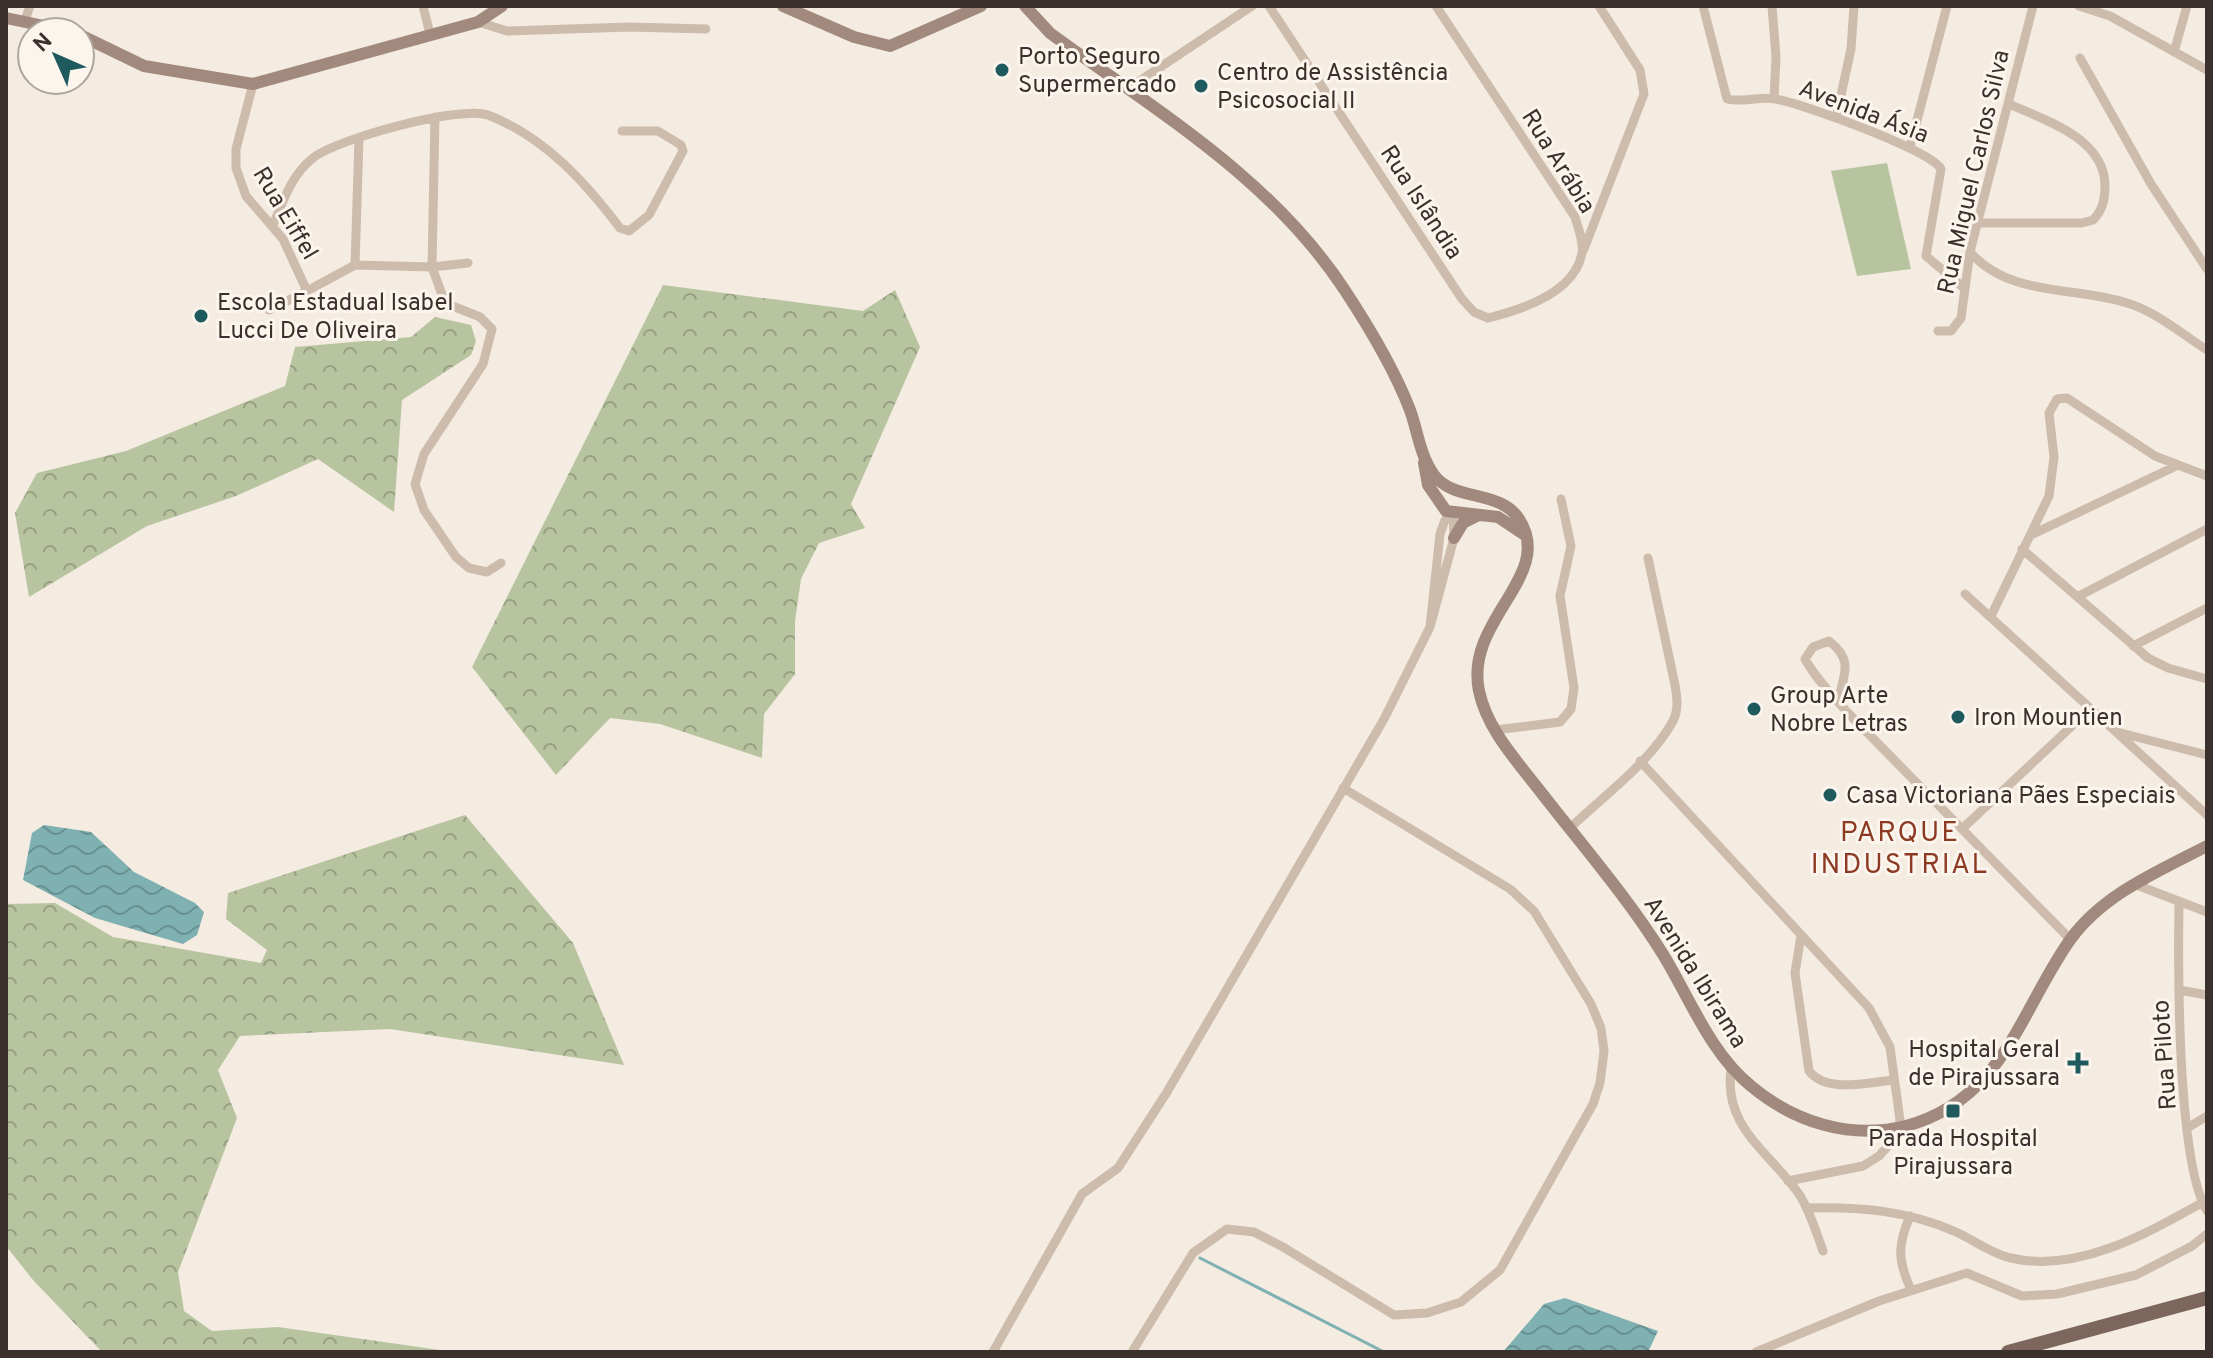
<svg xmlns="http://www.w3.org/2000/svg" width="2213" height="1358" font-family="Overpass,sans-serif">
	<defs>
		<pattern id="forest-crowns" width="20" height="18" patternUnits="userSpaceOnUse" patternTransform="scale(2)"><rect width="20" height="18" fill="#b8c4a0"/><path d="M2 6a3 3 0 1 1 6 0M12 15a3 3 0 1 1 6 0" fill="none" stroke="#97a083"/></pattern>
		<pattern id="water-waves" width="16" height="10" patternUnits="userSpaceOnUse" patternTransform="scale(2)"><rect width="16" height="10" fill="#7fb0b2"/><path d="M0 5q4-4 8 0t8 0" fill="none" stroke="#699091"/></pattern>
	</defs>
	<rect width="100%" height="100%" fill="#f4ebe1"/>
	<path fill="url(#forest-crowns)" d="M663 285 863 311 895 290 920 347 851 504 865 528 819 543 801 579 795 621V674L764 714 762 758 660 724 610 718 556 775 472 667Z
		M435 317 471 325 476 341 471 355 402 400 394 512 318 459 236 496 147 526 29 597 15 513 37 473 126 451 285 386 295 347 411 337Z
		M465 815 573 943 624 1065 390 1029 240 1036 218 1070 237 1118 178 1272 184 1311 212 1331 278 1327 454 1352H102L33 1280 6 1246V904L55 903 113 937 261 963 267 950 226 919 228 893Z"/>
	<path fill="#b8c4a0" d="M1887 163 1911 269 1857 276 1831 171Z"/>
	<path fill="url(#water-waves)" d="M44 825 91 832 134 872 195 903 204 912 197 935 183 944 95 918 23 880 32 833Z
		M1565 1298 1658 1331 1648 1352H1503L1544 1304Z"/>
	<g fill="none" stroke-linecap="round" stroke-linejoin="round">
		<path stroke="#7fb0b2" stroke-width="3" d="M1200 1258 1384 1352"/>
		<path stroke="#cdbbac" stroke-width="9" d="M423 6 430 34
			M1269 6 1462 299 1474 312 1488 318C1521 310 1575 293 1582 253 1584 242 1578 228 1575 217L1436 6
			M1703 6 1727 99C1742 103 1760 96 1776 99 1803 104 1931 150 1941 169L1926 256 1964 288
			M1772 6 1776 57 1774 99
			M2079 6 2110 16 2207 70
			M25 20 30 6
			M478 22 507 31 630 27 706 29
			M2174 52 2187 6
			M2080 58 2151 184 2207 269
			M253 84 236 149V168L246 196 283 239 307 291 355 265 432 267 468 263
			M1129 88 1252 6
			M435 117 432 267 445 303 480 317 492 329 483 364 424 454 415 484 424 510 456 557 469 568 487 572 501 563
			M1836 118 1851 49 1854 6
			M1910 147 1947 6
			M1978 223H2082L2093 220C2103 210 2105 199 2105 185 2104 138 2045 120 2009 104
			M273 225C283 201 292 174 313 158 336 139 461 105 488 115 545 137 585 182 620 228L629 231 649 215 683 151 681 145 658 131H622
			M1584 249 1644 94 1640 70 1599 6
			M1970 252C2009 297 2074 286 2127 303 2155 311 2182 334 2207 350
			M355 265 359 139
			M269 310 307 291
			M1938 331H1951L1961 318 1970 252 2033 6
			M2031 535 2176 466
			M2022 549 2148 658 2168 668 2207 679
			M1965 594 2207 815
			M2079 596 2207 529
			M1991 616 2049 496 2054 457 2049 413 2057 399 2067 398 2155 456 2207 476
			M2133 646 2207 608
			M1838 702C1844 674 1854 660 1829 641L1813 647 1805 659C1816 679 1833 696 1848 713L2070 939
			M1495 730 1560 722 1571 709 1574 688 1560 596 1571 546 1561 499
			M2117 732 2207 755
			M1640 761 1869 1008 1890 1047 1900 1120 1898 1135 1879 1156 1863 1166 1788 1181
			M1963 828 2090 709
			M1569 829C1603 796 1650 763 1673 721 1679 709 1677 697 1675 685L1648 558
			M2134 884 2207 912
			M2179 904C2178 966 2177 1162 2207 1211
			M1801 935 1795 973 1809 1071C1827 1094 1869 1082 1894 1080
			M2179 990 2207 995
			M1731 1069C1723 1128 1770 1152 1799 1194 1810 1211 1816 1232 1823 1251
			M2189 1127 2207 1116
			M1807 1208C1860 1207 1907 1210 1956 1232 1974 1240 1992 1254 2011 1258 2079 1274 2151 1231 2207 1200
			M1910 1216C1897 1246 1898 1261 1911 1290
			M993 1352 1082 1194 1118 1168 1167 1092 1384 719 1430 627 1454 538 1453 514 1445 520 1440 534 1430 627
			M1132 1352 1193 1253 1227 1229 1254 1232 1283 1247 1394 1315 1427 1313 1461 1302 1500 1270 1593 1104 1600 1083 1604 1051 1601 1028 1591 1004 1534 911 1510 889 1343 788
			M1756 1352 1879 1301 1967 1273 2022 1296 2057 1294 2136 1275 2192 1246 2207 1234"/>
		<path stroke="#a18a7d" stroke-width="12" d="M783 6 854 37 890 46 981 6
			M1025 6 1050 33C1156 111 1270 177 1344 289 1369 327 1394 368 1410 410 1418 432 1420 456 1434 475 1454 502 1500 489 1519 519 1556 576 1464 619 1479 691 1487 729 1516 760 1540 791 1582 845 1628 898 1664 956 1690 999 1711 1054 1751 1086 1794 1122 1850 1140 1906 1126 2003 1100 2020 1011 2070 940 2103 894 2159 871 2207 846
			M6 18 73 32
			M80 35 144 66 253 84 478 22 502 6
			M1424 463 1428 485 1446 511 1498 517 1525 535
			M1454 538 1463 523 1477 516"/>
		<path stroke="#7d675c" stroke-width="14" d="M2008 1352 2207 1298"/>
	</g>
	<g fill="#1f5a5e" stroke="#fbf5ee" stroke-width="3">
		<circle cx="1002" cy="70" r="8"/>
		<circle cx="1201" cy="86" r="8"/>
		<circle cx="201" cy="316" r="8"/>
		<circle cx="1754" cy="709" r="8"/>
		<circle cx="1958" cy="717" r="8"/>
		<circle cx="1830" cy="795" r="8"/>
		<path d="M2074 1051h8v8h8v8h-8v8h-8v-8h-8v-8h8z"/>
		<rect x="1945" y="1103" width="16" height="16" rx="4"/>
	</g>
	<g text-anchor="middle" stroke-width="6" stroke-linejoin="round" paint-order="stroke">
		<g font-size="24" fill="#3b302b" stroke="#fbf5ee" text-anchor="start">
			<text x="1018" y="64">Porto Seguro<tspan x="1018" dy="28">Supermercado</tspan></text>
			<text x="1217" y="80">Centro de Assistência<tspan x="1217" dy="28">Psicosocial II</tspan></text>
			<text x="217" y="310">Escola Estadual Isabel<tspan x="217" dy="28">Lucci De Oliveira</tspan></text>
			<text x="1770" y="703">Group Arte<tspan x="1770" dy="28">Nobre Letras</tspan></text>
			<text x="1974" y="725">Iron Mountien</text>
			<text x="1846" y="803">Casa Victoriana Pães Especiais</text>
			<text x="2060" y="1057" text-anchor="end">Hospital Geral<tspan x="2060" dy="28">de Pirajussara</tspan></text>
			<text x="1953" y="1146" text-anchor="middle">Parada Hospital<tspan x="1953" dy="28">Pirajussara</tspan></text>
		</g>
		<g font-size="24" fill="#3b302b" stroke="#fbf5ee">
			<text transform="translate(1864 111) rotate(21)" y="8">Avenida Ásia</text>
			<text transform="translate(1559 161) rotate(58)" y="8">Rua Arábia</text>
			<text transform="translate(1973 172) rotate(-77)" y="8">Rua Miguel Carlos Silva</text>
			<text transform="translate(1422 202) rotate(57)" y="8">Rua Islândia</text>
			<text transform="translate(286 213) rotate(59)" y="8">Rua Eiffel</text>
			<text transform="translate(1696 972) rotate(58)" y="8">Avenida Ibirama</text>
			<text transform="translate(2164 1055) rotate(-94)" y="8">Rua Piloto</text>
		</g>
		<g font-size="28" letter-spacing="2" fill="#8c3b22" stroke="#fbf5ee">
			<text x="1900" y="841">PARQUE<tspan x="1900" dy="32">INDUSTRIAL</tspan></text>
		</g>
	</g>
	<rect width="2213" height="1358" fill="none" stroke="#3b302b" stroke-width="16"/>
	<g transform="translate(56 56) rotate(315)"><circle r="38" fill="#fbf5ee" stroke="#aea6a0" stroke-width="2"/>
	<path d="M0-6L14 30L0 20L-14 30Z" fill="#1f5a5e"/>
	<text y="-12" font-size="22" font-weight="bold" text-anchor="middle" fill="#3b302b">N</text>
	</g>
</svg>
